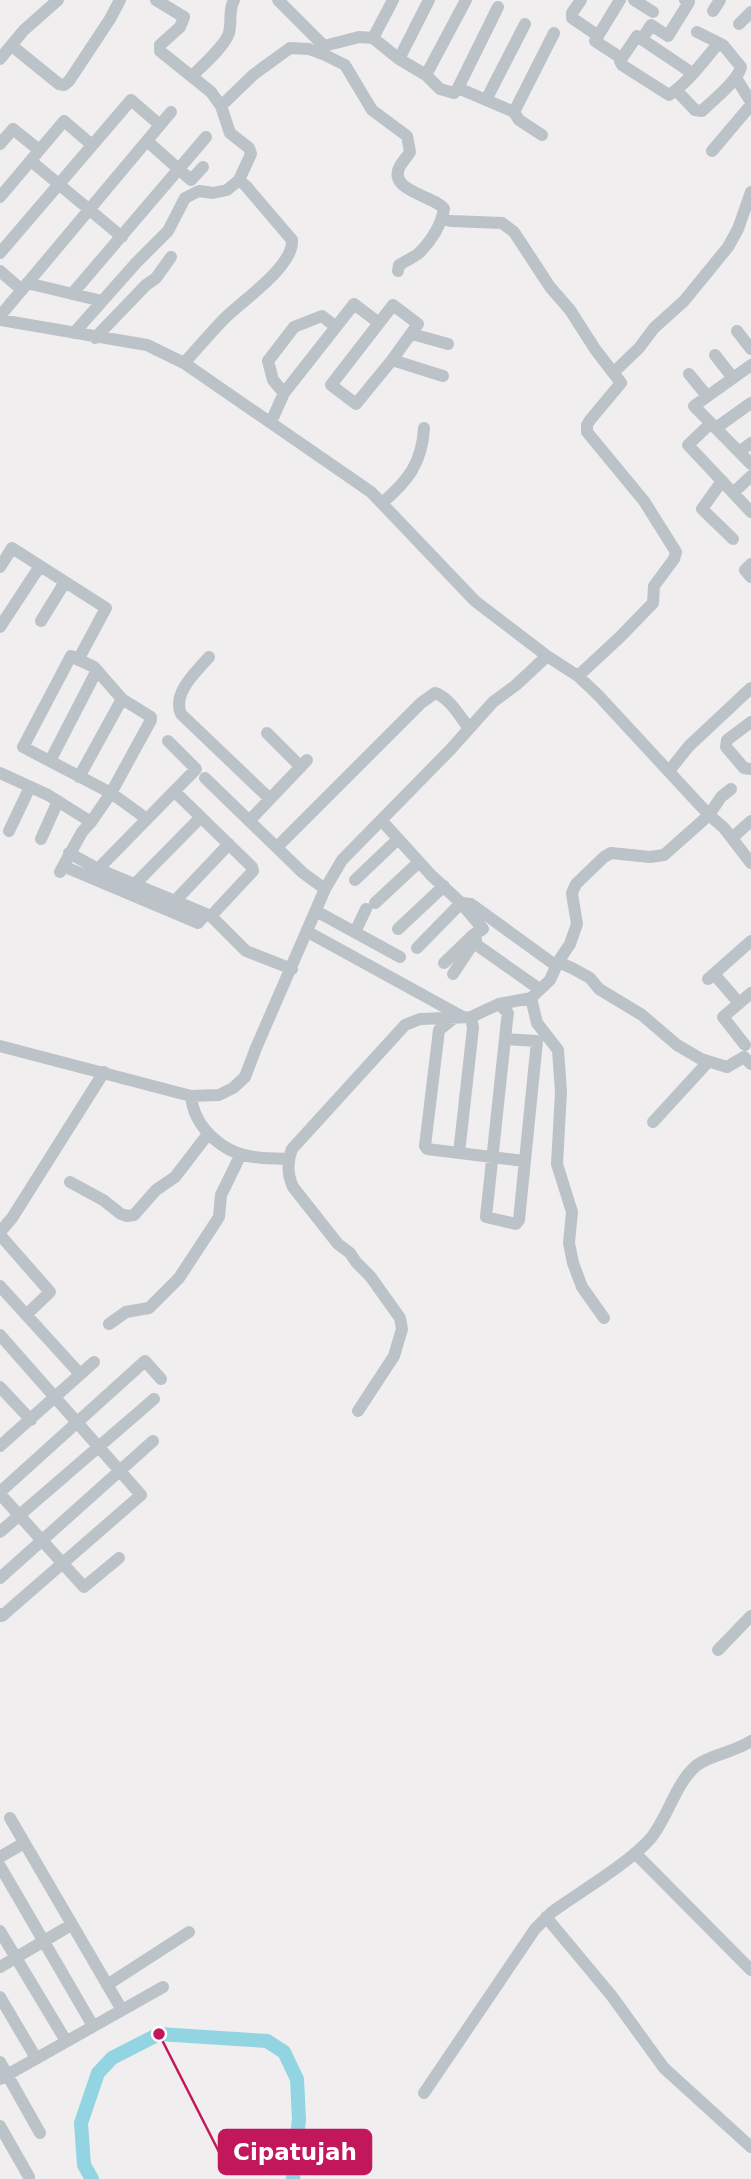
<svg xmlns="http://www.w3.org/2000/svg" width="751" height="2179" font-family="'DejaVu Sans',sans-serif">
	<rect width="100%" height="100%" fill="#f0eeee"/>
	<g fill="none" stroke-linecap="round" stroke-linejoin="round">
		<path stroke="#92d4e2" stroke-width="14" d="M92 2179 84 2165 81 2123 98 2073 112 2058 159 2034 267 2041 284 2052 297 2079 299 2119 293 2179"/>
		<path stroke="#bbc3c9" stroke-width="12" d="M278 0 324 46 359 37 373 38 399 59 426 75 440 89 454 93 458 88 514 112 519 120 542 135
			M581 0 572 13V18L597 35
			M620 0 595 41 621 58
			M634 0 653 12
			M713 11 720 0
			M739 24 751 12
			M373 38 393 0
			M642 39 651 25 668 36 689 2 685 0
			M12 46 59 84 64 85 69 81 110 19 120 0
			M0 59 24 30 58 0
			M399 59 429 0
			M692 73 637 36 620 61 622 65 669 95C688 83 704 60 719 43
			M426 75 466 0
			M192 76C202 66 225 46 229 33 232 21 228 11 234 0
			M736 78 751 102
			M458 88 498 7
			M676 90 695 110 702 111C713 100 738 81 741 67L723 45 697 32
			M486 100 525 24
			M221 106 253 75 290 48 309 49 325 55 345 65 372 110 407 136 410 152C407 157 403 161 400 166 386 191 436 196 444 209 441 225 431 241 419 253 413 258 405 261 399 265L398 271
			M514 112 554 33
			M147 141 191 180 203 167
			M0 144 13 129 39 150
			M712 151 751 105
			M31 161 122 237
			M0 197 64 121 92 145
			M442 219 452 221 502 223 514 232 550 287 570 310 595 349 621 383 590 420 587 425V432L644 501 676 552 674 559 654 586 653 603 620 637 578 676
			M0 253 131 100 160 125
			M0 271 22 290
			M27 283 102 301
			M72 294 206 137
			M393 305 418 324 392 360 356 404 331 385Z
			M0 316 171 112
			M0 320 147 345 184 363 371 492 475 601 547 656 578 676 598 695 709 815 724 828 751 863
			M737 331 751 349
			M74 333 136 263 168 231 185 198 199 191 213 193 227 190 239 180 251 154 249 148 230 133 221 106 211 92 160 51V45L180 27 184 17 156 0
			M412 334 448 344
			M95 338 146 285 156 278 171 257
			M715 355 733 378
			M392 360 443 376
			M184 363C198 348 211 332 225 318 243 300 294 266 292 240L246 186 239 180
			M751 365 694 406 751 464
			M614 372 639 348 654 328 684 301 728 247 738 229 751 192
			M689 374 707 396
			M284 393 273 380 268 361 294 327 322 316 336 327
			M271 422 284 393 354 304 379 323
			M711 423 688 445 751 512
			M716 428 751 403
			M739 452 751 443
			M722 481 702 509 733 539
			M733 493 751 476
			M382 503C408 481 422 463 424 428
			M751 564 745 570 751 577
			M0 567 12 548 106 608 78 660
			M41 621 65 582
			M0 627 40 566
			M209 657C196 672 172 693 181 714L270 799
			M751 722 727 740 726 747 744 768 751 769
			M267 733 301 767
			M50 761 97 670
			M669 771 689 746 751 688
			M0 773 48 795 91 822 82 832 60 872
			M79 777 122 699
			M205 778 303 873 325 889
			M174 791 252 867 253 871 211 916
			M250 820 307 760
			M382 821 431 875 461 903 471 904 551 962
			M91 822 111 793 151 720V717L122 699 94 667 71 656 23 747 111 793 147 819
			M9 831 30 787
			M732 838 751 821
			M41 839 58 801
			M277 847 421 703 435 693C450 698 459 716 469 728
			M69 853 98 869 211 916 246 951 292 969
			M63 866 198 923 206 914
			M98 869 196 769 168 741
			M355 880 398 839
			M134 885 201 817
			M174 902 229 844
			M375 903 419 862
			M316 911 400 957
			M398 929 444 886
			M308 932 461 1016
			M355 932 366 909
			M474 943 535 986
			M417 948 461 903 483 929 473 935 444 963
			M558 962 572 968 590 978 599 989 642 1015 677 1045 701 1059 727 1067 744 1057 751 1064
			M453 974 476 939
			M714 974 739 1003
			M708 979 751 941
			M531 998 537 1023 558 1050 561 1092 557 1164 572 1212 569 1243 573 1263 582 1287 604 1318
			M499 1004 508 1013 507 1020 486 1217 516 1224 519 1220 537 1041 505 1039
			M455 1017 439 1030 425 1146 427 1149 524 1161
			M745 1045 723 1017 751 993
			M0 1046 191 1096 219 1095 233 1088 245 1077 256 1048 325 889 342 860 450 750 493 702 516 685 547 656
			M191 1096C194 1127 222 1153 254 1157 265 1159 277 1158 288 1159
			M653 1122 708 1062
			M459 1153 473 1028 471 1017
			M70 1182 103 1200 121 1214 127 1216 134 1215 156 1190 175 1177 208 1134
			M0 1232 12 1218 104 1072
			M0 1235 50 1292 26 1315
			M0 1286 80 1374
			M109 1324 126 1312 149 1308 179 1278 219 1217 221 1195 241 1154
			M0 1335 141 1495 2 1616 0 1614
			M0 1387 31 1420
			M358 1411 394 1356 402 1329 400 1318 370 1276 356 1262 350 1253 338 1244 293 1187C287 1174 287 1162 292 1149L405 1025 420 1019 471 1017 499 1004 531 998 550 980 558 962 570 944 577 924 573 900 572 893 576 884 604 857 611 853 650 857 664 855 709 815 721 797 731 789
			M0 1446 94 1362
			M0 1492 145 1361 161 1379
			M0 1494 84 1587 119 1558
			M0 1532 154 1399
			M0 1578 153 1441
			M718 1650 751 1616
			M10 1818 122 2010
			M635 1853 751 1970
			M0 1857 24 1843
			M0 1866 93 2026
			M546 1917 611 1995 664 2068 751 2147
			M0 1931 66 2041
			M0 1967 71 1925
			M107 1985 189 1932
			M0 1997 36 2058
			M0 2062 40 2133
			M0 2079 163 1987
			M424 2093 535 1929 552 1912C581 1891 628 1864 651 1838 668 1817 676 1782 697 1765 713 1754 735 1752 751 1741
			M0 2126 29 2177"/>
	</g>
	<path fill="none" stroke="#c2185b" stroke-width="2.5" d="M159 2034L219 2152"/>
	<circle fill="#c2185b" stroke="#fff" stroke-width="2.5" cx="159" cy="2034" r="7"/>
	<rect fill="#c2185b" stroke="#c2185b" stroke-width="2.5" x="219" y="2130" width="152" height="44" rx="7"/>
	<g font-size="23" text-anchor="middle" font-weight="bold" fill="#fff">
		<text x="295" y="2160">Cipatujah</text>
	</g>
</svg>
